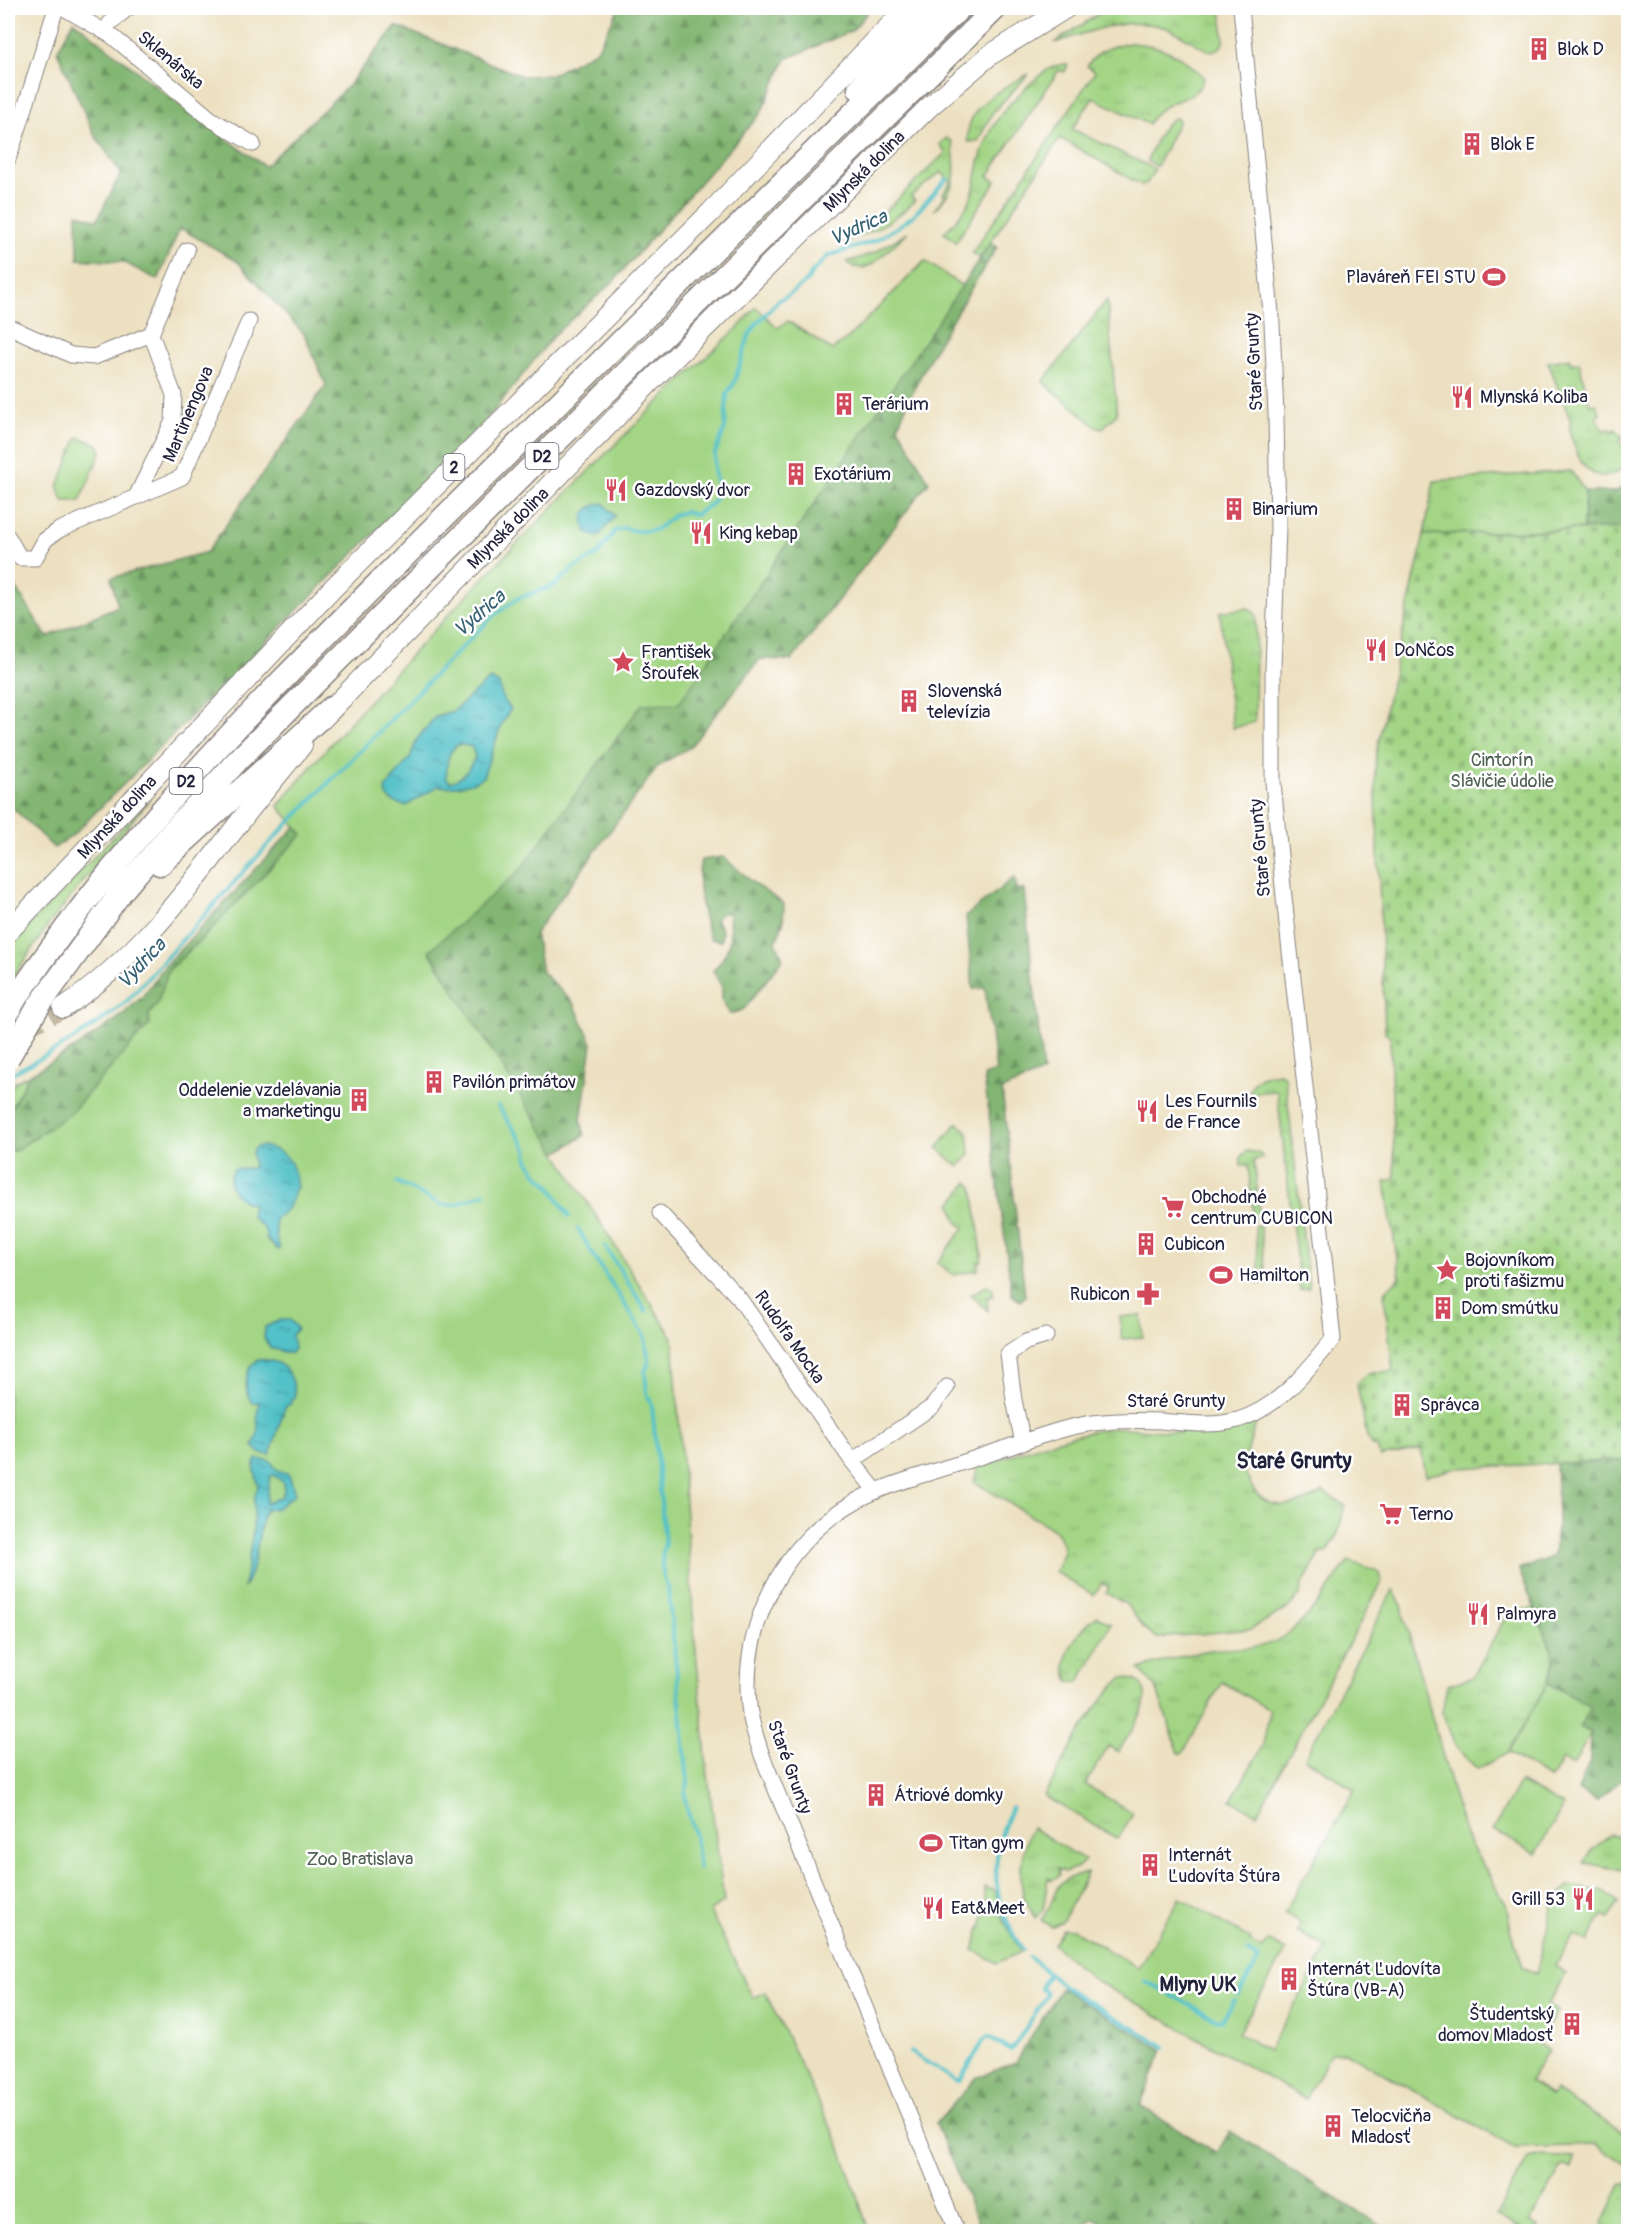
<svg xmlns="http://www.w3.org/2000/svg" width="1636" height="2239" font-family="Pangolin,sans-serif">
	<defs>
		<pattern id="grass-tufts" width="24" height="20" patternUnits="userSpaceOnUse" patternTransform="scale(1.5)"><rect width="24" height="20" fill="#a3d585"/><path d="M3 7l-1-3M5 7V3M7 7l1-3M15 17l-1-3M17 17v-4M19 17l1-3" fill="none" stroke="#8cb774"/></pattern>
		<pattern id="forest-firs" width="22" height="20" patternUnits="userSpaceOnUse" patternTransform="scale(1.5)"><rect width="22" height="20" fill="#82b672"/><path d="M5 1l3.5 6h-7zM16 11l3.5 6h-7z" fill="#6a945f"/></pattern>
		<pattern id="cemetery-stones" width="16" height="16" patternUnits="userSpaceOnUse" patternTransform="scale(1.5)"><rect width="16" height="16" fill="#a3d585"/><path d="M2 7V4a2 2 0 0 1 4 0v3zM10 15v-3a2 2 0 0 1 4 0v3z" fill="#8cb774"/></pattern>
		<pattern id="water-ripples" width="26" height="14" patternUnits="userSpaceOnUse" patternTransform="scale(1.5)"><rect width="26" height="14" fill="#53c1c8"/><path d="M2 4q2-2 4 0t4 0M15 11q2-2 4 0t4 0" fill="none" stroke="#449ca4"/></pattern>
	</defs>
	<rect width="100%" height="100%" fill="#fff"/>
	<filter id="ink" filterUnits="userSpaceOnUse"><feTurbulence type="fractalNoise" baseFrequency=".0167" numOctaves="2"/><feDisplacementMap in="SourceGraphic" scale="12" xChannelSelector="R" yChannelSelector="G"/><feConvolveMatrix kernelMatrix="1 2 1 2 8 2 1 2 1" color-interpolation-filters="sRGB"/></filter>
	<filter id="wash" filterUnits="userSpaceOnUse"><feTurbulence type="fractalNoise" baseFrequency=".008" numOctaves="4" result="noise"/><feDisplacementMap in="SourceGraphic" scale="24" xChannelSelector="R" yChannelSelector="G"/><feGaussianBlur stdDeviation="1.35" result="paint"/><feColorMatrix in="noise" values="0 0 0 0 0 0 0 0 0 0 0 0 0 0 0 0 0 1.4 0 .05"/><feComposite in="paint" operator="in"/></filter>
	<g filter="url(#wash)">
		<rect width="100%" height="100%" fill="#ece0c0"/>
		<path fill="url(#grass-tufts)" stroke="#627c60" stroke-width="1.5" d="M1108 8H1221L1224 41 1220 48 1211 51C1200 49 1183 34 1169 29 1129 15 1092 31 1054 43Z
			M1131 43C1164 45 1180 55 1204 77 1198 100 1177 97 1161 109 1155 112 1152 119 1148 124L1093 98 1072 129 1155 169 1147 183 1142 185 1134 181 1060 138 980 258 972 253 1095 72 1087 66C1099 49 1112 45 1131 43Z
			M1067 64V68L1064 72 1059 70 988 176 996 181 956 242 944 233C954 223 964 212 970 200 976 186 976 173 980 159 990 125 1004 107 1031 83 1041 74 1052 64 1067 64Z
			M1029 74 993 112 978 141 968 142C964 106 1001 89 1029 74Z
			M1175 118 1179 120 1157 166 1147 161C1154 147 1160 124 1175 118Z
			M947 138 952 142C957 173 958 188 934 210L945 196 943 194 951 182 941 172 911 196 915 201C895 220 870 234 844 242L845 238 859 221 867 229 946 152 939 144Z
			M908 232 873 264 863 268 854 267 847 262 874 253Z
			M1107 300 1117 414 1102 429 1098 428 1043 382Z
			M1570 358 1572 364 1579 362 1590 405 1596 404 1600 413 1596 417 1604 432 1609 428 1612 432 1615 429 1623 437 1619 442 1627 449 1628 448V464C1603 488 1583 474 1574 445 1571 437 1568 430 1571 422L1548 362Z
			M1571 471 1585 492 1583 529 1424 535 1434 481Z
			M1248 608 1256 614 1255 722 1233 728 1220 612Z
			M154 794 52 920 8 984V947Z
			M1279 1073 1285 1076 1309 1288 1300 1290 1277 1091 1249 1093C1254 1077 1263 1075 1279 1073Z
			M29 1075 8 1114C8 1092 6 1084 29 1075Z
			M957 1123 968 1132 970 1154 959 1167 937 1148Z
			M1247 1151 1259 1153 1263 1158 1254 1160 1260 1218 1254 1219 1248 1165 1241 1166C1240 1158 1241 1155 1247 1151Z
			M968 1182 973 1187 982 1255 981 1262H978V1270L954 1275 937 1263 964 1228 957 1222 951 1204Z
			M1255 1226H1260L1266 1277 1275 1276 1268 1284H1259L1252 1278 1260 1277Z
			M987 1285 993 1289V1296L987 1297 988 1311 971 1295Z
			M1257 1420C1253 1431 1244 1460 1245 1471 1245 1474 1249 1480 1250 1483 1265 1515 1299 1507 1323 1492L1345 1505 1337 1537 1326 1553H1321L1301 1586 1300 1595 1288 1608 1251 1629 1157 1638 1143 1627 1126 1604 1106 1593 1109 1587 1102 1583 1094 1595 1055 1572 1063 1554V1546L1056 1531 974 1482 978 1466C1021 1452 1066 1435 1111 1428 1123 1427 1136 1429 1148 1430 1185 1432 1222 1435 1257 1420Z
			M1348 1561 1378 1571 1382 1582 1257 1814 1231 1800 1263 1745 1270 1710 1222 1682 1183 1753H1179L1156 1687 1139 1669C1163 1662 1187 1653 1211 1650 1241 1646 1264 1653 1290 1632 1314 1614 1331 1584 1348 1561Z
			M1535 1608 1555 1658 1548 1683 1508 1753 1477 1769 1455 1745 1442 1712 1447 1685 1473 1677 1509 1611Z
			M1097 1616 1111 1624 1080 1681 1070 1682C1056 1658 1078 1631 1097 1616Z
			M1123 1677C1127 1678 1134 1679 1137 1681 1160 1696 1128 1735 1118 1752L1108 1746 1086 1785 1133 1813 1118 1839 1044 1796C1068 1754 1088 1710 1123 1677Z
			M1032 1828 1085 1860 1078 1867 1065 1872 1058 1869 1059 1875 1052 1880 1048 1878 1043 1910 1035 1918C1032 1912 1027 1905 1024 1897 1018 1876 1021 1848 1032 1828Z
			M1610 1834 1628 1838V1871L1584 1863 1593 1849Z
			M1088 1872 1063 1921 1052 1927 1041 1920C1064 1892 1043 1883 1088 1872Z
			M984 1887 995 1891 1003 1920 1021 1952 997 1963 973 1950 987 1908Z
			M1542 2155 1574 2157 1572 2169 1563 2165 1530 2221 1539 2227 1536 2231H1524L1496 2215 1528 2158Z
			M1628 2183V2231H1606L1603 2222 1621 2185Z"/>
		<path fill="url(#forest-firs)" stroke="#526c56" stroke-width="1.5" d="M619 8H871L852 31 786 59 761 113 612 283 554 335 485 422 72 836 54 848 8 803V575L47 637 118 606 111 578 207 552 326 385 304 334 237 261 180 228 158 280 123 262 78 259 77 213 97 220 121 173 94 134 57 51 74 21 186 110 265 166 348 86 396 26 522 76 551 75 597 50Z
			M990 243 997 247C961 305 923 362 898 426L929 482 792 660 760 659 690 747 658 766 535 933 542 972 574 1004 592 1043 581 1121 585 1135 546 1160 432 982 444 973 427 947 835 351 925 261 962 286Z
			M1628 484V528L1583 529 1585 492H1615Z
			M525 536 304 833 206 935 169 970 158 1002 149 1015 150 1024 70 1114 16 1150 8 1152V1114L29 1075 75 1048 120 1017 143 996 165 966 296 826 278 806C356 712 440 623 525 536Z
			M723 857 756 885 784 904 783 923 776 942 783 959 744 1009 730 1014 722 1000V987L713 971C732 949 731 942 729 913H722L716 918 722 931 721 941 710 939C702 913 695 887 701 860Z
			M1015 877 1017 890H1024L1043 1072 1002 1090 1025 1296 1020 1301 1012 1295 984 1076 996 1071 985 988 973 989 966 916Z
			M1628 1460V1774L1597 1801 1578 1790 1590 1762 1591 1733 1580 1727 1591 1707 1548 1683 1555 1658 1519 1570 1554 1556 1558 1516 1556 1463Z
			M1061 1988 1163 2050 1140 2106 1217 2153 1230 2131 1388 2231 1105 2232 1101 2222 1094 2218 1086 2223 1082 2231H981L936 2124 976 2078 1016 2062Z"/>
		<path fill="url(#cemetery-stones)" stroke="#627c60" stroke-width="1.5" d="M1628 528V1460L1458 1468 1426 1476 1421 1449 1380 1457 1377 1447 1373 1446 1367 1437 1357 1384C1363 1370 1380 1373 1393 1371L1384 1293 1400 1277 1385 1182 1395 1179 1390 1037 1385 1033 1375 772 1376 753 1424 535Z"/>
		<path fill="#a3d585" stroke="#627c60" stroke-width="1.5" d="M925 261 962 286 679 703 642 704 519 871 429 951 673 1338 695 1641 707 1768 724 1902 710 1911 753 1998 765 1992 840 2146 869 2231H8V1152L16 1150 70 1114 150 1024 149 1015 158 1002 169 970 206 935 303 834 278 806C347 722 422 642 498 563 577 482 655 403 739 327L756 307 778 328 788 321 832 350 849 337Z
			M78 437 98 444 101 452 80 501H63L58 486Z
			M1141 1315 1143 1337 1122 1339 1120 1317Z
			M1393 1590 1400 1602 1465 1836 1506 1903 1510 1925 1522 1967 1536 1974 1554 1901 1568 1886 1603 1891 1618 1902 1609 1918 1603 1915 1587 1942 1574 1935 1555 1966 1566 1973 1547 2005 1557 2011 1538 2043 1548 2050 1529 2082 1552 2096 1555 2091 1628 2135V2165L1596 2145 1516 2148 1345 2052 1331 2053 1305 2099 1093 1979 1053 1944 1063 1929H1072L1138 1968 1180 1898 1251 1939 1250 1942 1262 1949 1268 1941 1286 1951 1238 2033 1268 2051 1327 1948 1297 1931 1301 1923 1284 1913 1355 1790 1305 1758Z
			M1548 1683 1591 1707 1580 1727 1591 1733 1573 1765 1562 1759 1551 1779 1508 1753Z
			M1520 1782 1563 1806 1536 1854 1493 1830Z"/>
		<path fill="url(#water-ripples)" stroke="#3a7282" stroke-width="1.5" fill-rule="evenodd" d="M603 503 615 516 598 537 588 534C579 518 583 507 603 503Z
			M490 679 499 684 503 699 511 709 502 723 483 777C473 785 451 788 438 786L406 806C395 803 387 801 385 789L410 758 417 739 436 716 453 711ZM459 744 472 747 475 757C470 768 462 780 450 782L446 778C448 765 445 752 459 744Z
			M263 1146C290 1152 294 1163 297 1188L295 1189C292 1204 288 1210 275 1219L276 1237 280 1248 278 1250 267 1239 264 1228 251 1216 253 1204C239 1202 222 1185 234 1169L253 1168C255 1158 248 1154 256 1147Z
			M280 1320H290L297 1329 292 1335 294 1349 290 1354 271 1348 264 1339 265 1327Z
			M258 1360C283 1358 295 1374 295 1398L290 1399 292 1403 285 1407 270 1455 260 1453 253 1446C263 1429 254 1421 259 1404L257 1402 252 1403C243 1391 244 1368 258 1360Z
			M257 1459 270 1461 276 1469 289 1474 295 1494 277 1508 266 1510 263 1515C259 1533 254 1575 244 1587L253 1532 254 1500 258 1486 254 1466ZM273 1475 283 1482 284 1491 281 1497 266 1504 270 1477Z"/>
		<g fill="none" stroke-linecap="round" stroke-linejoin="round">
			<path stroke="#53c1c8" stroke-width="4" d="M8 1075C50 1055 91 1030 127 1001L276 836 491 618 516 599 555 585 574 568 598 554 615 531 625 528 635 531H649L657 529 676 514 685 512 695 515 712 503 718 494V485L714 473 715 453 725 428 727 394 734 383 749 335 758 322 779 300 789 295 807 281 813 271 828 256 874 241 896 228 914 215 947 179
				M498 1106 527 1149 528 1160 537 1174 550 1186 569 1216
				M397 1182 442 1205H454L486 1193
				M578 1229 598 1263 644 1334 649 1361 645 1372 647 1393 652 1405 665 1544C660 1559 661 1574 668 1588L688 1782C682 1799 687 1808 692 1824 697 1838 697 1855 699 1868
				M605 1246 646 1311
				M1012 1807C988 1858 991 1904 1023 1950
				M1029 1957 1066 1988 1165 2047
				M1145 1981 1218 2020 1223 2019 1234 2001
				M1238 1995 1259 1959 1248 1952
				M910 2052 957 2081 960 2080 984 2040 988 2037 1010 2050 1013 2048 1047 1995 1046 1991 1041 1988 1048 1975"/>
		</g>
	</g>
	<g filter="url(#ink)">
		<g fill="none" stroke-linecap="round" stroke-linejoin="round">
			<path stroke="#c4baa5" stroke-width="20" stroke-dasharray="20 10" stroke-linecap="butt" d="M23 1029 63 1008"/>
			<g stroke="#87817e" stroke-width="17">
				<path id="minor" d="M64 8 112 36 211 119 253 144
					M110 23 128 8
					M8 159 20 124 56 8
					M8 326 71 355 94 357 151 334 174 395 173 421 136 497 59 530 45 540 35 558H20L8 537
					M151 334 187 250
					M136 497 182 477 249 321
					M660 1213 739 1298 852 1461 876 1491
					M1023 1443 1014 1400 1008 1354 1026 1342 1046 1336
					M852 1461 932 1407 947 1387
					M957 2232 763 1758C757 1741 751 1724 749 1706 741 1623 784 1541 856 1501 890 1482 939 1471 976 1458 1012 1447 1056 1428 1093 1423 1116 1420 1138 1420 1161 1421 1186 1423 1213 1427 1238 1420 1280 1407 1307 1371 1333 1339L1284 897 1273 782V669L1278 528 1276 415 1272 323 1241 8"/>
			</g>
			<g stroke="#87817e" stroke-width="22">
				<path id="major" d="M322 719 654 378 929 107 990 55 1066 8
					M8 932 333 588 711 212 907 8
					M63 1008C134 961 187 891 239 823 259 797 281 771 302 745"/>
			</g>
			<g stroke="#87817e" stroke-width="25">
				<path id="highway" d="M859 89 928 8
					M160 864 331 708
					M38 1007 122 891 172 832 237 761 547 451 996 8
					M8 1011C123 833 276 686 425 536 602 359 782 183 960 8"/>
			</g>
			<use href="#minor" stroke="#fff" stroke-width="15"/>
			<use href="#major" stroke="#fff" stroke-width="20"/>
			<use href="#highway" stroke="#fff" stroke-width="22"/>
			<g stroke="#87817e" stroke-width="25" stroke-linecap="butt">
				<path id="highway-bridge" d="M8 1058 38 1007"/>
			</g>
			<use href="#highway-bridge" stroke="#fff" stroke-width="22"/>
		</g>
	</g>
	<defs>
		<g id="building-bare" transform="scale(1.8)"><path d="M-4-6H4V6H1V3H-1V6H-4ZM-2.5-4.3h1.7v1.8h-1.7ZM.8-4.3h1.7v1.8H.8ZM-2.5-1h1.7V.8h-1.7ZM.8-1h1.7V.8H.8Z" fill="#d1495b" stroke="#fff" stroke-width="2.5" paint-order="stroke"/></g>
		<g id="stadium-bare" transform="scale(1.8)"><path d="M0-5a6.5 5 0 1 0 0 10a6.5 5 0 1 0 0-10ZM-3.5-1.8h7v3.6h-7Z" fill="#d1495b" stroke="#fff" stroke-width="2.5" paint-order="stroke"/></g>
		<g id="restaurant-bare" transform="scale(1.8)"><path d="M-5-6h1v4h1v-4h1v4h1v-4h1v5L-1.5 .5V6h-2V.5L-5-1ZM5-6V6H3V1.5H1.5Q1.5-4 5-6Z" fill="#d1495b" stroke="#fff" stroke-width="2.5" paint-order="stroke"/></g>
		<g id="sight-bare" transform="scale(1.8)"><path d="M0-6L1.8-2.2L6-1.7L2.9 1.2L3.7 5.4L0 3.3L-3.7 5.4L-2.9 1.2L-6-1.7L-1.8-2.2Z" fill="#d1495b" stroke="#fff" stroke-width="2.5" paint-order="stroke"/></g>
		<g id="supermarket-bare" transform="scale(1.8)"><path d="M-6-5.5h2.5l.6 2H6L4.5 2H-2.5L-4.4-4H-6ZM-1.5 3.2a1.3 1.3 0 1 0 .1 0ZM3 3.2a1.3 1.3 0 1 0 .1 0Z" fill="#d1495b" stroke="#fff" stroke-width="2.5" paint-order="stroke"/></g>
		<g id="pharmacy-bare" transform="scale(1.8)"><path d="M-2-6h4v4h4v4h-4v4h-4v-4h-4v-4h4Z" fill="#d1495b" stroke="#fff" stroke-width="2.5" paint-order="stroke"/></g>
	</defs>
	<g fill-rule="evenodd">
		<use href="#building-bare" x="1539" y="49"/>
		<use href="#building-bare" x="1472" y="144"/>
		<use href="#stadium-bare" x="1494" y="277"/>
		<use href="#restaurant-bare" x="1462" y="397"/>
		<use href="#building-bare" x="844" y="404"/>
		<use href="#building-bare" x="796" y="474"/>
		<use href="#restaurant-bare" x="616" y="490"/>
		<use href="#building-bare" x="1234" y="509"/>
		<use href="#restaurant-bare" x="701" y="533"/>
		<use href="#restaurant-bare" x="1376" y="650"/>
		<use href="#sight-bare" x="623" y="662"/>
		<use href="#building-bare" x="909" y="701"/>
		<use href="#building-bare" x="434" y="1082"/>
		<use href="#building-bare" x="359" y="1100"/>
		<use href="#restaurant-bare" x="1147" y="1111"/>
		<use href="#supermarket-bare" x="1173" y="1207"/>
		<use href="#building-bare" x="1146" y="1244"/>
		<use href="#sight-bare" x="1447" y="1270"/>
		<use href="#stadium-bare" x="1221" y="1275"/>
		<use href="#pharmacy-bare" x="1148" y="1294"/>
		<use href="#building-bare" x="1443" y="1308"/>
		<use href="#building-bare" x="1402" y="1405"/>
		<use href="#supermarket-bare" x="1391" y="1514"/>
		<use href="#restaurant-bare" x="1478" y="1614"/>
		<use href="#building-bare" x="876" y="1795"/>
		<use href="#stadium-bare" x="931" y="1843"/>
		<use href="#building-bare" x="1150" y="1865"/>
		<use href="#restaurant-bare" x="1583" y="1899"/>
		<use href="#restaurant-bare" x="933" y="1908"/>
		<use href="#building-bare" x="1289" y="1979"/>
		<use href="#building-bare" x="1572" y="2024"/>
		<use href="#building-bare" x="1333" y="2126"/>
	</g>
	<g text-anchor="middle" stroke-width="5" stroke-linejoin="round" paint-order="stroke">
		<g fill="#fff" stroke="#646476" stroke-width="1.5">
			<rect x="525.5" y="443" width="33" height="26" rx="4.5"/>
			<rect x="443.5" y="454" width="21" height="26" rx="4.5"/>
			<rect x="169.5" y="768" width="33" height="26" rx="4.5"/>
		</g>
		<g font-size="16" font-weight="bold" fill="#22223b">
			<text x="542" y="462">D2</text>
			<text x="454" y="473">2</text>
			<text x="186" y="787">D2</text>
		</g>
		<g font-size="18" fill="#22223b" stroke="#fff" text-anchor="start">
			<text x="1557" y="55">Blok D</text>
			<text x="1490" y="150">Blok E</text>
			<text x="1476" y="283" text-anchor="end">Plaváreň FEI STU</text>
			<text x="1480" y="403">Mlynská Koliba</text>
			<text x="862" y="410">Terárium</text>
			<text x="814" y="480">Exotárium</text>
			<text x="634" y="496">Gazdovský dvor</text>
			<text x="1252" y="515">Binarium</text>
			<text x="719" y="539">King kebap</text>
			<text x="1394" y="656">DoNčos</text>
			<text x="641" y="658">František<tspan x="641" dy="21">Šroufek</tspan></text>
			<text x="927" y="697">Slovenská<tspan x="927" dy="21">televízia</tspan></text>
			<text x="452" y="1088">Pavilón primátov</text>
			<text x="341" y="1096" text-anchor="end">Oddelenie vzdelávania<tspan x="341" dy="21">a marketingu</tspan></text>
			<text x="1165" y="1107">Les Fournils<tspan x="1165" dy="21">de France</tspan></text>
			<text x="1191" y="1203">Obchodné<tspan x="1191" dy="21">centrum CUBICON</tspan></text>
			<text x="1164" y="1250">Cubicon</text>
			<text x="1465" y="1266">Bojovníkom<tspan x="1465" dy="21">proti fašizmu</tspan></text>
			<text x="1239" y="1281">Hamilton</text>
			<text x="1130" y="1300" text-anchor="end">Rubicon</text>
			<text x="1461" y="1314">Dom smútku</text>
			<text x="1420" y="1411">Správca</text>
			<text x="1409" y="1520">Terno</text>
			<text x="1496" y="1620">Palmyra</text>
			<text x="894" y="1801">Átriové domky</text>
			<text x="949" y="1849">Titan gym</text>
			<text x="1168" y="1861">Internát<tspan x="1168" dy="21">Ľudovíta Štúra</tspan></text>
			<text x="1565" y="1905" text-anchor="end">Grill 53</text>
			<text x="951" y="1914">Eat&amp;Meet</text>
			<text x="1307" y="1975">Internát Ľudovíta<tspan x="1307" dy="21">Štúra (VB-A)</tspan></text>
			<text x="1554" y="2020" text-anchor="end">Študentský<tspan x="1554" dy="21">domov Mladosť</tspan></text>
			<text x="1351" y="2122">Telocvičňa<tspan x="1351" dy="21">Mladosť</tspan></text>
		</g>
		<g font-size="18" fill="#22223b" stroke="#fff">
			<text transform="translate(171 60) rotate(40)" y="6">Sklenárska</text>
			<text transform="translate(864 171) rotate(-45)" y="6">Mlynská dolina</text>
			<text transform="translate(1254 362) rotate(-93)" y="6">Staré Grunty</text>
			<text transform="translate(188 414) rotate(-67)" y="6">Martinengova</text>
			<text transform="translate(508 528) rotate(-45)" y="6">Mlynská dolina</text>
			<text transform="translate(117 817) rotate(-47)" y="6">Mlynská dolina</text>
			<text transform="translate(1260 848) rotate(-95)" y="6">Staré Grunty</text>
			<text transform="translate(790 1337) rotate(55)" y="6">Rudolfa Mocka</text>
			<text x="1176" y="1407">Staré Grunty</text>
			<text transform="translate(790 1767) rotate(70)" y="6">Staré Grunty</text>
		</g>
		<g font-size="18" fill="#4f6155" stroke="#fff">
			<text x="1502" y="766">Cintorín<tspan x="1502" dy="21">Slávičie údolie</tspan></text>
			<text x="360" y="1865">Zoo Bratislava</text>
		</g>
		<g font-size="20" font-style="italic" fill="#366273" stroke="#fff">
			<text transform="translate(858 227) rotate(-24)" y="7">Vydrica</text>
			<text transform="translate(479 613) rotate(-41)" y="7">Vydrica</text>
			<text transform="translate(141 963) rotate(-47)" y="7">Vydrica</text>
		</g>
		<g font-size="20" font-weight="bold" fill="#22223b" stroke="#fff">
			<text x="1198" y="1991">Mlyny UK</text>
		</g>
		<g font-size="21" font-weight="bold" fill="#22223b" stroke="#fff">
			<text x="1294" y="1468">Staré Grunty</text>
		</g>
	</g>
	<rect width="1636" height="2239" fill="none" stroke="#fff" stroke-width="30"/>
</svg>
